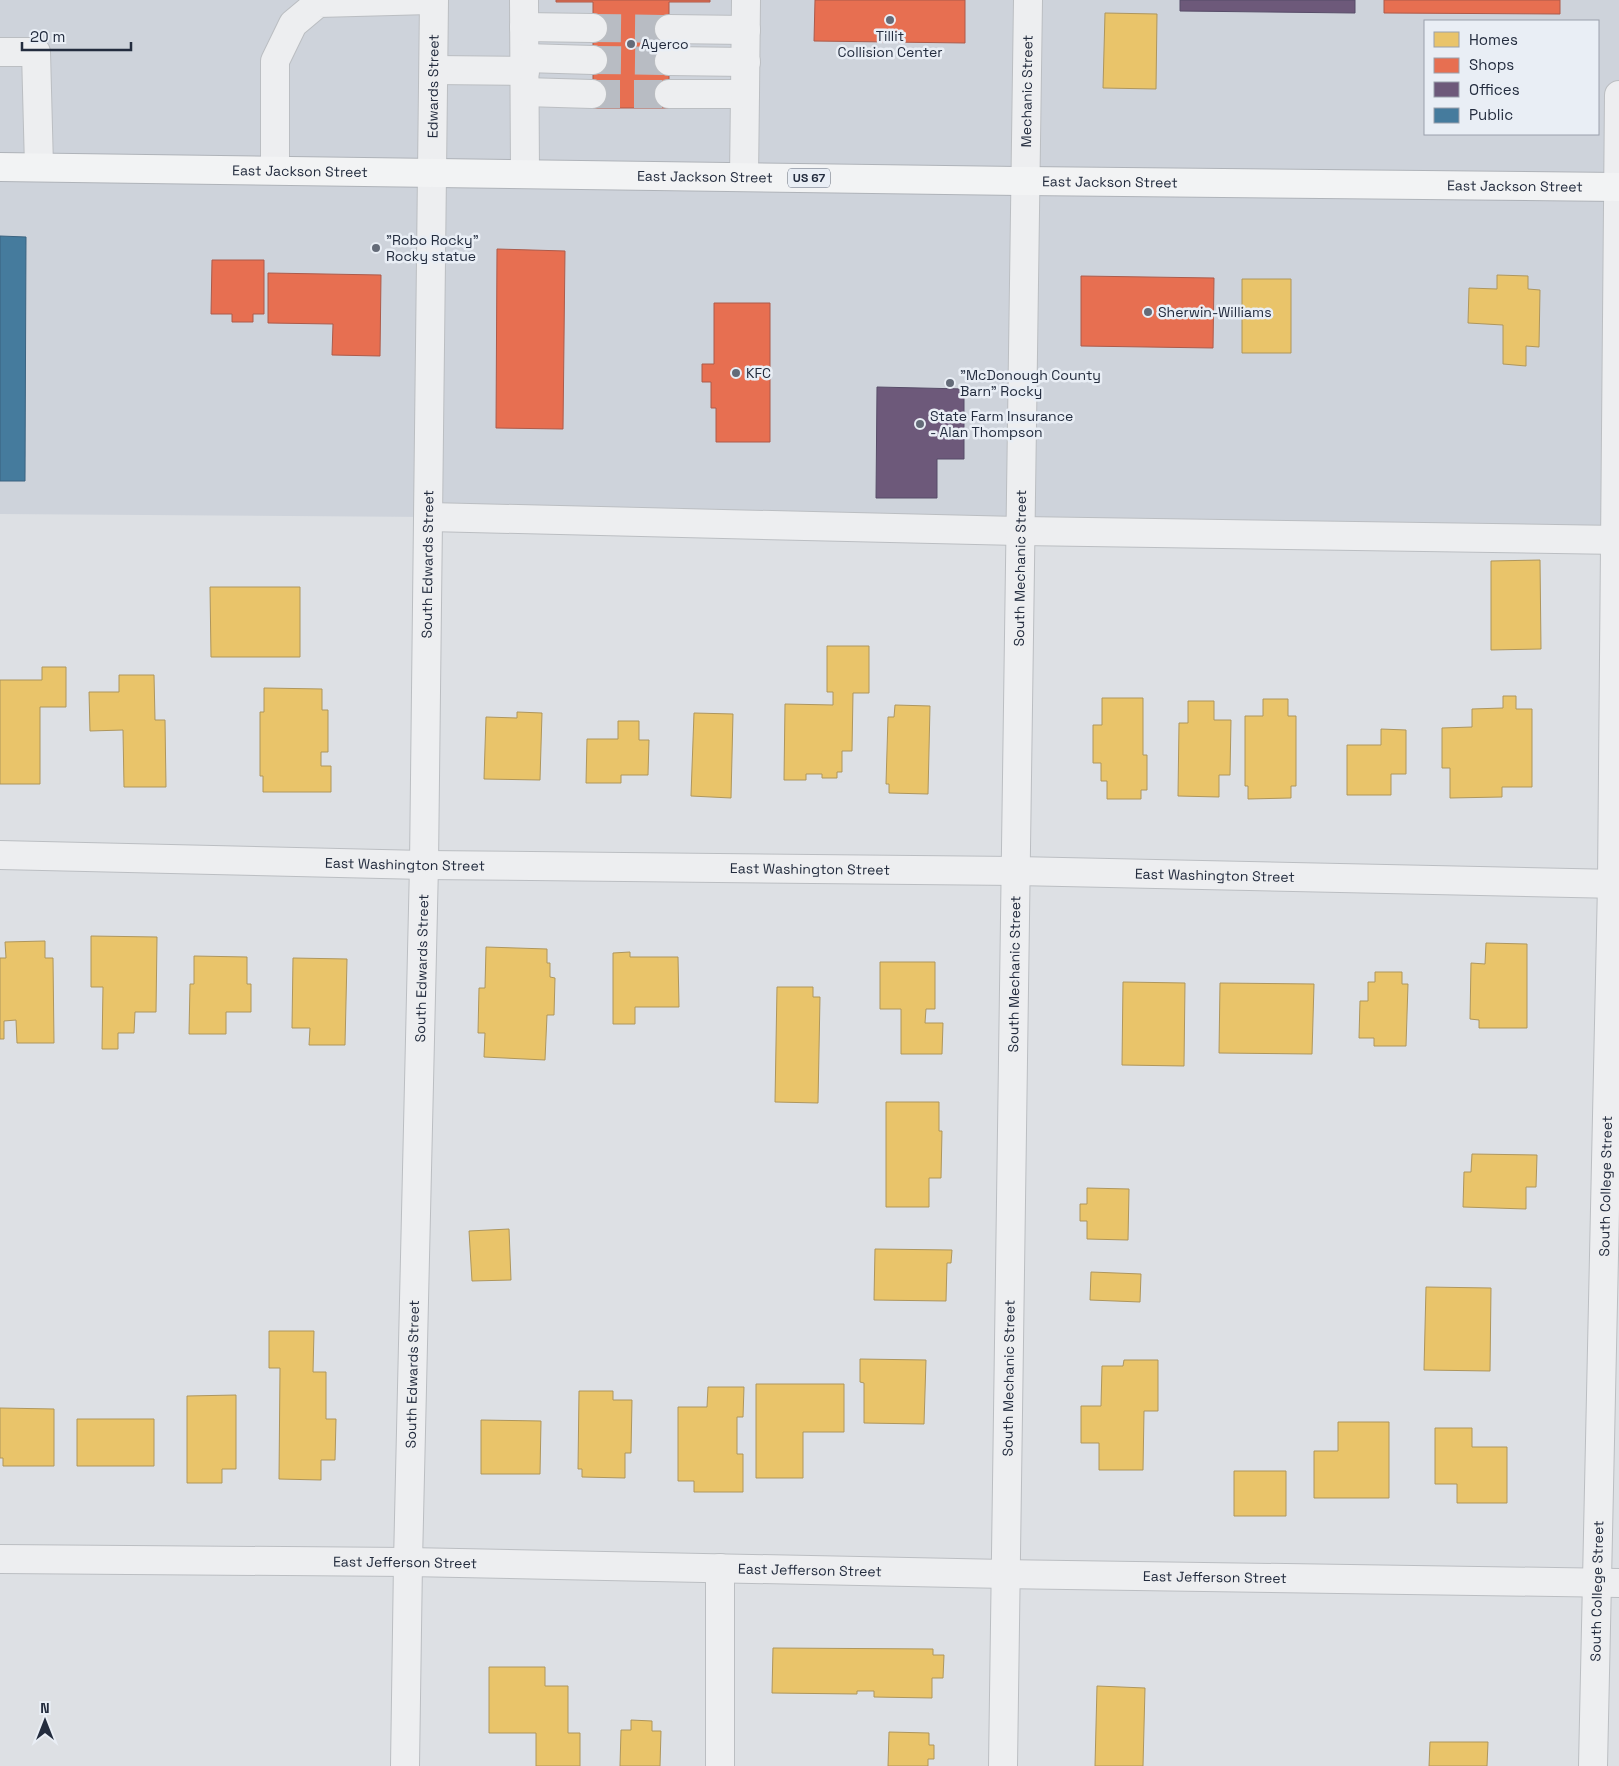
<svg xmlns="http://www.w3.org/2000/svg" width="1619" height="1766" font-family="'Space Grotesk',sans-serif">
	<rect width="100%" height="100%" fill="#dde0e4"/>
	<path fill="#ced3db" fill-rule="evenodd" d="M0 0H1619V540L429 517 0 514ZM1425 21H1598V134H1425Z"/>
	<path fill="#e9c46a" stroke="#ae965d" d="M1105 13 1157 14 1156 89 1103 88Z
		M1497 275 1528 276V289L1540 290 1539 347 1526 346V366L1503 364V325L1468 323 1469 288 1497 289Z
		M1242 279H1291V353H1242Z
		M1540 560 1541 649 1491 650V561Z
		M210 587H300V657H211Z
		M827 646H869V693H853L852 751H842V772H837V778H822V774H806V780H784L785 704 833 705V692H827Z
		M42 667H66V707H40V784H0V680H42Z
		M119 675H154L155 720H165L166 787H124L123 730 90 731 89 692H119Z
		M264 688 322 689V710H328V752H321V766H331V792H263V776H260V712H264Z
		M1503 696H1516V709H1532V787H1502V797L1450 798V768H1442V728L1472 727V709L1503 708Z
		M1102 698H1143V755H1147V790H1141V799H1107V781H1101V763H1093V725H1102Z
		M1263 699H1288V716H1296V786H1291V798L1248 799V786H1245V716H1263Z
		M1188 701H1214V720H1231L1230 775H1219V797L1178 796 1179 723H1188Z
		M895 705 930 706 928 794 889 793V784H886L888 717H894Z
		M517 712 542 713 540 780 484 779 486 717 517 718Z
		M694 713 733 714 731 798 691 796Z
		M618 721H639V740H649L648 775H621V783H586L587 739H618Z
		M1381 729 1406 730V774H1391V795H1347V745H1381Z
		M91 936 157 937 156 1012H135L134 1033H118V1049H102L103 987H91Z
		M45 941V958H53L54 1043H17L16 1020 4 1021V1039H0V958H6L5 942Z
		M1486 943 1527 944V1028H1479V1020L1470 1019 1471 963 1485 964Z
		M486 947 547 949V963H550V977L555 978 554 1015H547L545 1060 484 1057 485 1033H478L479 988H485Z
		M630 952V957H678L679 1007H635V1024H613V953Z
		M194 956 247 957V984H251V1012H226V1034H189L190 984H194Z
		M293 958 347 959 345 1045H309L310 1028H292Z
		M880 962H935V1009H926L925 1023H943L942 1054H901V1009H880Z
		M1375 972H1402V984H1408L1406 1046H1374V1038H1359L1360 1001H1368V982H1375Z
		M1123 982 1185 983 1184 1066 1122 1065Z
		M1220 983 1314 984 1312 1054 1219 1053Z
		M777 987H813V997H820L818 1103 775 1102Z
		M886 1102H939V1131H942L941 1178H929V1207H886Z
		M1472 1154 1537 1155 1536 1187H1526V1209L1463 1207 1464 1172H1471Z
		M1087 1188 1129 1189 1128 1240 1087 1239V1221H1080V1204H1087Z
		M509 1229 511 1280 472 1281 469 1231Z
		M875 1249 952 1250 951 1263H947L946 1301 874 1300Z
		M1091 1272 1141 1274 1140 1302 1090 1300Z
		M1426 1287 1491 1288 1490 1371 1424 1370Z
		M269 1331H314L313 1372H326V1419H336L335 1460H321V1480L279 1479 280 1368H269Z
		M860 1359 926 1360 924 1424 864 1423V1383L860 1382Z
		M1124 1360H1158V1411H1144L1143 1470H1099V1443H1081V1406H1101L1102 1366H1123Z
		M756 1384H844V1432H803V1478H756Z
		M708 1387H744L743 1417H737V1454H743V1492H694V1481H678V1407H707Z
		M579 1391H613V1400H632L631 1453H625V1478L582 1477V1469H578Z
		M236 1395V1469H222V1483H187V1396Z
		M0 1408 54 1409V1466H3V1458H0Z
		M77 1419H154V1466H77Z
		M481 1420 541 1421 540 1474H481Z
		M1338 1422H1389V1498H1314V1451H1338Z
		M1435 1428H1472V1447H1507V1503H1457V1484H1435Z
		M1234 1471H1286V1516H1234Z
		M773 1648 933 1649V1655H944L943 1678H932V1698L874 1697V1691H857V1694L772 1693Z
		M489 1667H545V1686H568V1733H580V1766H536V1733H489Z
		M1097 1686 1145 1688 1143 1766H1095Z
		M631 1720 652 1721V1731H661L660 1766H620L621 1730H631Z
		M889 1732 929 1733V1745H934V1759H928V1766H888Z
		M1430 1742H1488L1487 1766H1429Z"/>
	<path fill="#e76f51" stroke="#ac5b4b" d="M556 0H710V2H669V108H593V2H556Z
		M815 0H965V43L814 41Z
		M1384 0H1560V14L1384 13Z
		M497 249 565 251 563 429 496 428Z
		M212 260H264V314H253V322H232V314H211Z
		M268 273 381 275 380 356 332 355 333 324 268 323Z
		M1081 276 1214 278 1213 348 1081 346Z
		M714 303H770V442H716V408H711V382H702V364H714Z"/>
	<path fill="#6d597a" stroke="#574c68" d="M1180 0H1355V13L1180 11Z
		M877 387 964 389V459H937V498H876Z"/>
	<path fill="#457b9d" stroke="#3b6380" d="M0 236 26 237 25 481H0Z"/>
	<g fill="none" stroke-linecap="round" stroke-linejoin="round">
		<path stroke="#b8bcc3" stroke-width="28" stroke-dasharray="28 14" stroke-linecap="butt" d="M593 28 669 29
			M593 60 669 61
			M592 94H669"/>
		<g stroke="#bbbec2" stroke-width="30">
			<g id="minor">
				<path d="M524 0 525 173"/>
				<path d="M524 27 593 28"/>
				<path d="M669 29 746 30"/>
				<path d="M0 52H36L39 167"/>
				<path d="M525 58 593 60"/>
				<path d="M669 61 746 62"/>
				<path d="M434 70 525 71"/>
				<path d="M525 92 592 94"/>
				<path d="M669 94H745L744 177"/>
				<path d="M745 94 746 0"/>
				<path d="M275 170V61L293 24 318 3 430 0"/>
				<path d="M429 517 1021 531 1619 540"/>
				<path id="s1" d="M0 855 424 865 1016 871 1619 884"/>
				<path id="s2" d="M0 1559 408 1562 1006 1574 1619 1583"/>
				<path d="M720 1568V1766"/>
				<path id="s3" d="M405 1766 408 1562 424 865 434 0"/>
				<path id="s4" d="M1003 1766 1028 0"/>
				<path id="s5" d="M1593 1766 1612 884 1619 95"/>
			</g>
		</g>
		<g stroke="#afb3b9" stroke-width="30">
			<g id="highway">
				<path id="s6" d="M0 167 1025 181 1619 187"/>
			</g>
		</g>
		<use href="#minor" stroke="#edeef0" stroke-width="28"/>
		<use href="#highway" stroke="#f2f3f4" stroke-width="28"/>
	</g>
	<g fill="#646b78" stroke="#e9eef5" stroke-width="2">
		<circle cx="890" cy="20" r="5"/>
		<circle cx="631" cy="44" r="5"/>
		<circle cx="376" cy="248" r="5"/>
		<circle cx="1148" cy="312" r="5"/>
		<circle cx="736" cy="373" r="5"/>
		<circle cx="950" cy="383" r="5"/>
		<circle cx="920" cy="424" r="5"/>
	</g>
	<g text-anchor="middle" stroke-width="5" stroke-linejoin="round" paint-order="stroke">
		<rect fill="#e9eef5" stroke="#5e6675" stroke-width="1" x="788" y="168.5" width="42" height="19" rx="4"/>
		<g font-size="12" font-weight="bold" fill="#232c3e">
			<text x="809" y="182">US 67</text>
		</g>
		<g font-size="14" fill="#232c3e" stroke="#e9eef5" text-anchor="start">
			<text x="890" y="41" text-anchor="middle">Tillit<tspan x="890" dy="16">Collision Center</tspan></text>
			<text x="641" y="49">Ayerco</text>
			<text x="386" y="245">"Robo Rocky"<tspan x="386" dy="16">Rocky statue</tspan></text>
			<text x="1158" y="317">Sherwin-Williams</text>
			<text x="746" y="378">KFC</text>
			<text x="960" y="380">"McDonough County<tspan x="960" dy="16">Barn" Rocky</tspan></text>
			<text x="930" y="421">State Farm Insurance<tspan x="930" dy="16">- Alan Thompson</tspan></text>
		</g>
		<g font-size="14" fill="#232c3e" stroke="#e9eef5">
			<text dy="5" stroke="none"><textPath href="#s3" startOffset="1680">Edwards Street</textPath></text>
			<text dy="5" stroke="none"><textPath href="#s4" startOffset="1675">Mechanic Street</textPath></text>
			<text dy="5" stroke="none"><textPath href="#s6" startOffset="300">East Jackson Street</textPath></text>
			<text dy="5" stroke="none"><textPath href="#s6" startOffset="705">East Jackson Street</textPath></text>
			<text dy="5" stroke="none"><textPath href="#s6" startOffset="1110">East Jackson Street</textPath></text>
			<text dy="5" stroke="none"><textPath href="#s6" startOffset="1515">East Jackson Street</textPath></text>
			<text dy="5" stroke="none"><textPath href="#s3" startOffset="1202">South Edwards Street</textPath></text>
			<text dy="5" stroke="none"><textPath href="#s4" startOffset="1198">South Mechanic Street</textPath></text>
			<text dy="5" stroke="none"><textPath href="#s1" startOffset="405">East Washington Street</textPath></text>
			<text dy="5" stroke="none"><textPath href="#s1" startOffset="810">East Washington Street</textPath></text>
			<text dy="5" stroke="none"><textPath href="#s1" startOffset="1215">East Washington Street</textPath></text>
			<text dy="5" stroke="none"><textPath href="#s3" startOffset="798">South Edwards Street</textPath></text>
			<text dy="5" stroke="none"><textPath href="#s4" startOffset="792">South Mechanic Street</textPath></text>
			<text dy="5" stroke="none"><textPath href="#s5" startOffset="580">South College Street</textPath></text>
			<text dy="5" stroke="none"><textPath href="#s3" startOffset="392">South Edwards Street</textPath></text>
			<text dy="5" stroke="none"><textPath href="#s4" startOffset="388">South Mechanic Street</textPath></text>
			<text dy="5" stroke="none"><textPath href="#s2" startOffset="405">East Jefferson Street</textPath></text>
			<text dy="5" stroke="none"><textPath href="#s2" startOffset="810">East Jefferson Street</textPath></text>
			<text dy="5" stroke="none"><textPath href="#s2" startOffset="1215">East Jefferson Street</textPath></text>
			<text dy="5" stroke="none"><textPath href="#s5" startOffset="175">South College Street</textPath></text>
		</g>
	</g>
	<rect x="1424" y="20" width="175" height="115" fill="#e9eef5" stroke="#9aa0ac"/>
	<rect x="1434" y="32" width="25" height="15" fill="#e9c46a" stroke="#9aa0ac"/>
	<text x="1469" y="45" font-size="15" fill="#232c3e">Homes</text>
	<rect x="1434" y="58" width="25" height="15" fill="#e76f51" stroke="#9aa0ac"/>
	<text x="1469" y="70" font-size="15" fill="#232c3e">Shops</text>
	<rect x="1434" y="82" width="25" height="15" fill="#6d597a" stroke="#9aa0ac"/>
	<text x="1469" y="95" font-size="15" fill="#232c3e">Offices</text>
	<rect x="1434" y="108" width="25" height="15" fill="#457b9d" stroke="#9aa0ac"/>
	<text x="1469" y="120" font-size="15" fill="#232c3e">Public</text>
	<g transform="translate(45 1721)" stroke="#e9eef5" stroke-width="4" paint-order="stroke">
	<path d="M0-4L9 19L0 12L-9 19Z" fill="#232c3e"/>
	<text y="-8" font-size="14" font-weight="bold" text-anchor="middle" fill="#232c3e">N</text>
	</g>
	<path d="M22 42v8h109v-8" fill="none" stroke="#232c3e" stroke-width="2.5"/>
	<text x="30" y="42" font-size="15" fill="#232c3e" stroke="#e9eef5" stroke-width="4" paint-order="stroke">20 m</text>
</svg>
